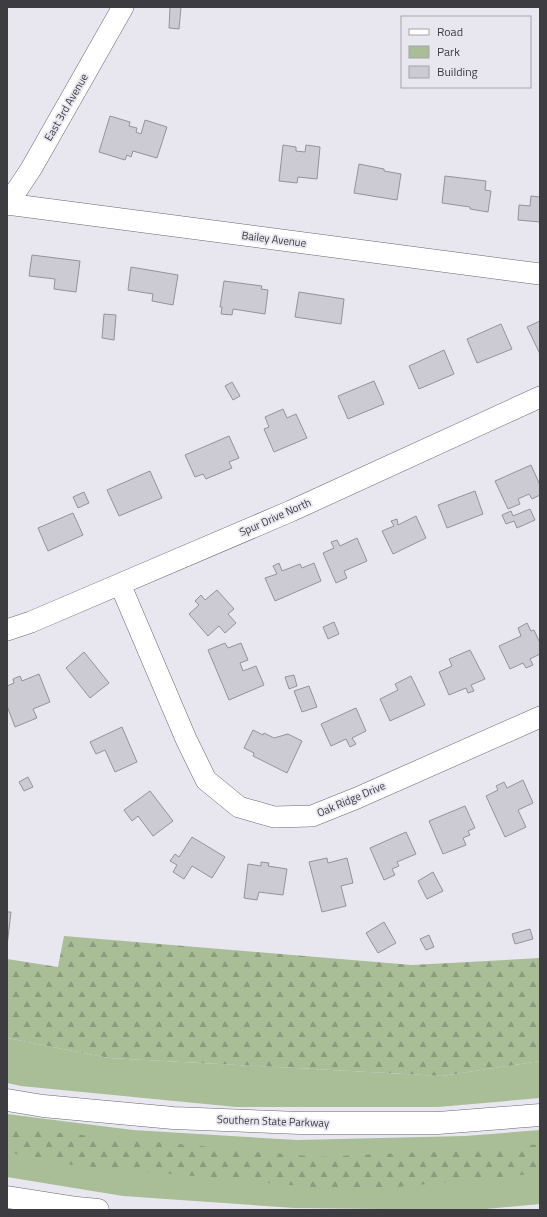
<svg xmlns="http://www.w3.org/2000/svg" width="547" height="1217" font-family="'Titillium Web',sans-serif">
	<defs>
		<pattern id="forest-firs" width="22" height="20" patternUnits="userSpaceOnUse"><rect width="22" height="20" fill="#a9bd97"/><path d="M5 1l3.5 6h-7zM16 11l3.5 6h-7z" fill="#8b9b7d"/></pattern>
	</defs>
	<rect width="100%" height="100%" fill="#e8e7f0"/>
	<path fill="#a9bd97" d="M7 1038 109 1058 442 1076 540 1061V1098L438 1107H236L21 1086 7 1083Z
		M7 1114 133 1130 297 1140 465 1136 540 1130V1204L475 1210 294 1208 123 1196 7 1177Z"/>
	<path fill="url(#forest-firs)" d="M64 936 412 965 540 958V1061L442 1076 109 1058 7 1038V959L58 967Z
		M7 1128 318 1157 504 1148 540 1144V1173L356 1191 72 1165 7 1152Z"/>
	<path fill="#cccbd3" stroke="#93939a" d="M170 7H181L179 29 169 28Z
		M110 116 130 122 129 126 137 128 136 132 141 134 145 120 167 127 157 158 133 151 131 157 127 155 125 160 99 152Z
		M283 145 296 147V151L305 152 306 145 320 147 317 179 298 177 297 183 279 181Z
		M359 164 384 169V171L401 174 397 200 354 193Z
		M445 176 486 181 485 190 491 191 488 212 470 209V207L442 203Z
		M531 196 540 197V222L518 220 519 205 530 206Z
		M32 255 80 261 76 292 54 289 55 279 29 276Z
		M131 267 178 275 173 305 152 301 153 294 128 290Z
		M224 281 262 286 261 289 268 290 265 314 233 309 232 315 221 314 222 307H220Z
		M299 292 344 299 341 324 295 317Z
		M104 314 116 315 114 340 102 338Z
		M540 321V354L527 327Z
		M501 324 512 349 477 363 467 339Z
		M444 350 454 374 419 389 409 366Z
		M374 381 384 404 348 419 338 396Z
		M232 382 240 396 233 400 225 386Z
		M283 409 287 418 296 414 307 438 274 452 264 429 269 427 265 417Z
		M229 436 239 458 229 462 232 468 206 479 203 474 195 477 185 455Z
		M531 465 540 485V495L532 499 529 494 518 499 520 504 508 509 495 481Z
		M150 471 162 498 119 516 107 490Z
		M475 491 483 514 447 528 438 505Z
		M84 492 89 503 78 508 73 497Z
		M530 509 535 520 517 528 514 521 506 524 502 515 511 511 513 516Z
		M73 513 83 535 48 551 38 528Z
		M416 516 426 538 393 554 382 531 394 526 391 521 397 519 398 525Z
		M357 538 367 561 344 571 347 578 336 583 323 553 334 548 331 542 337 540 340 546Z
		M279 563 282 571 300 564 302 568 314 563 321 581 275 601 265 578 277 574 273 566Z
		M217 590 234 609 228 614 236 623 225 633 219 626 208 636 189 614 199 605 195 601 201 595 205 600Z
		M334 622 339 634 328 639 323 627Z
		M527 623 531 631 534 630 540 643V654L530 659 533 665 526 668 523 663 510 669 499 646 521 636 518 628Z
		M225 643 228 648 241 643 248 660 240 663 243 671 256 666 264 685 229 700 208 650Z
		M470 650 485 679 471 685 474 691 468 693 466 688 449 695 439 672 452 666 449 659Z
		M84 652 109 683 90 698 66 668Z
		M39 674 50 702 33 709 37 718 15 727 7 706V686L14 683 13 679 20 676 22 681Z
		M294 675 297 686 289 689 285 677Z
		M411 676 425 705 390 721 380 699 398 690 395 684Z
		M309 686 317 707 302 712 294 691Z
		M356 708 366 731 352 738 356 744 350 747 346 739 331 746 321 724Z
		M122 727 137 762 115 772 105 750 96 754 90 742Z
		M253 730 263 735 264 733 274 738 288 734 302 741 287 773 253 756 254 753 244 748Z
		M28 777 33 787 24 791 19 782Z
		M523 780 533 803 518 810 526 827 505 837 486 796 498 790 496 786 504 782 507 788Z
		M150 791 173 821 153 836 138 816 132 821 124 810Z
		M465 806 475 828 468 831 470 835 463 838 466 845 443 854 429 821Z
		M406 832 416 854 397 862 399 866 392 869 395 875 384 880 370 848Z
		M192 837 225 857 212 878 192 866 184 879 173 872 177 865 170 861 175 854 179 857Z
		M327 858 328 863 347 858 353 883 341 886 346 906 322 912 309 862Z
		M261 862 269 863 268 866 287 869 283 895 259 892 257 900 244 898 248 864 261 866Z
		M433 872 443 891 427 899 418 881Z
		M7 912H11L7 946Z
		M384 922 396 943 378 953 366 933Z
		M530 929 533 939 515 944 512 934Z
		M429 935 434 947 426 950 420 939Z"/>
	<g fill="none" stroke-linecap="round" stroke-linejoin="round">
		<g stroke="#68686f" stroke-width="22">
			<path id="street" d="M7 204 540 274
				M7 205 31 169 123 7
				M120 584 186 739 206 780 239 807 274 817 312 816 357 798 540 717
				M7 630 31 622 291 511 540 397"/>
		</g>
		<g stroke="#68686f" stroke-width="23">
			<path id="highway" d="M7 1100 43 1106 173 1118 300 1123H438L540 1115
				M7 1197 77 1208 98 1210"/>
		</g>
		<use href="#street" stroke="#fff" stroke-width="21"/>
		<use href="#highway" stroke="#fff" stroke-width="22"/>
	</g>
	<g text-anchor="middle" stroke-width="3.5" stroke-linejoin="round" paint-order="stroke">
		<g font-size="11" fill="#3d3c40" stroke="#e8e7f0">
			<text transform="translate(66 107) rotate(-60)" y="4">East 3rd Avenue</text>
			<text transform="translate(274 239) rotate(7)" y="4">Bailey Avenue</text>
			<text transform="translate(275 517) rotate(-24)" y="4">Spur Drive North</text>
			<text transform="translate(351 799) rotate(-23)" y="4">Oak Ridge Drive</text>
			<text transform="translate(273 1121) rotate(2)" y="4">Southern State Parkway</text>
		</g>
	</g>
	<rect width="547" height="1217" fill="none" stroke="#3d3c40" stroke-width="16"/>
	<rect x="401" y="16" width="130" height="72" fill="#e8e7f0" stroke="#a4a3aa"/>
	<rect x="409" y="29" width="20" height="6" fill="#ffffff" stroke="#a4a3aa"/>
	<text x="437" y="36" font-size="12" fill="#3d3c40">Road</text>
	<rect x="409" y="46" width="20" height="12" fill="#a9bd97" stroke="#a4a3aa"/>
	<text x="437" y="56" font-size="12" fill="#3d3c40">Park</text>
	<rect x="409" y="66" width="20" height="12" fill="#cccbd3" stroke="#a4a3aa"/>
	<text x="437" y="76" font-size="12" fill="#3d3c40">Building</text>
</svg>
